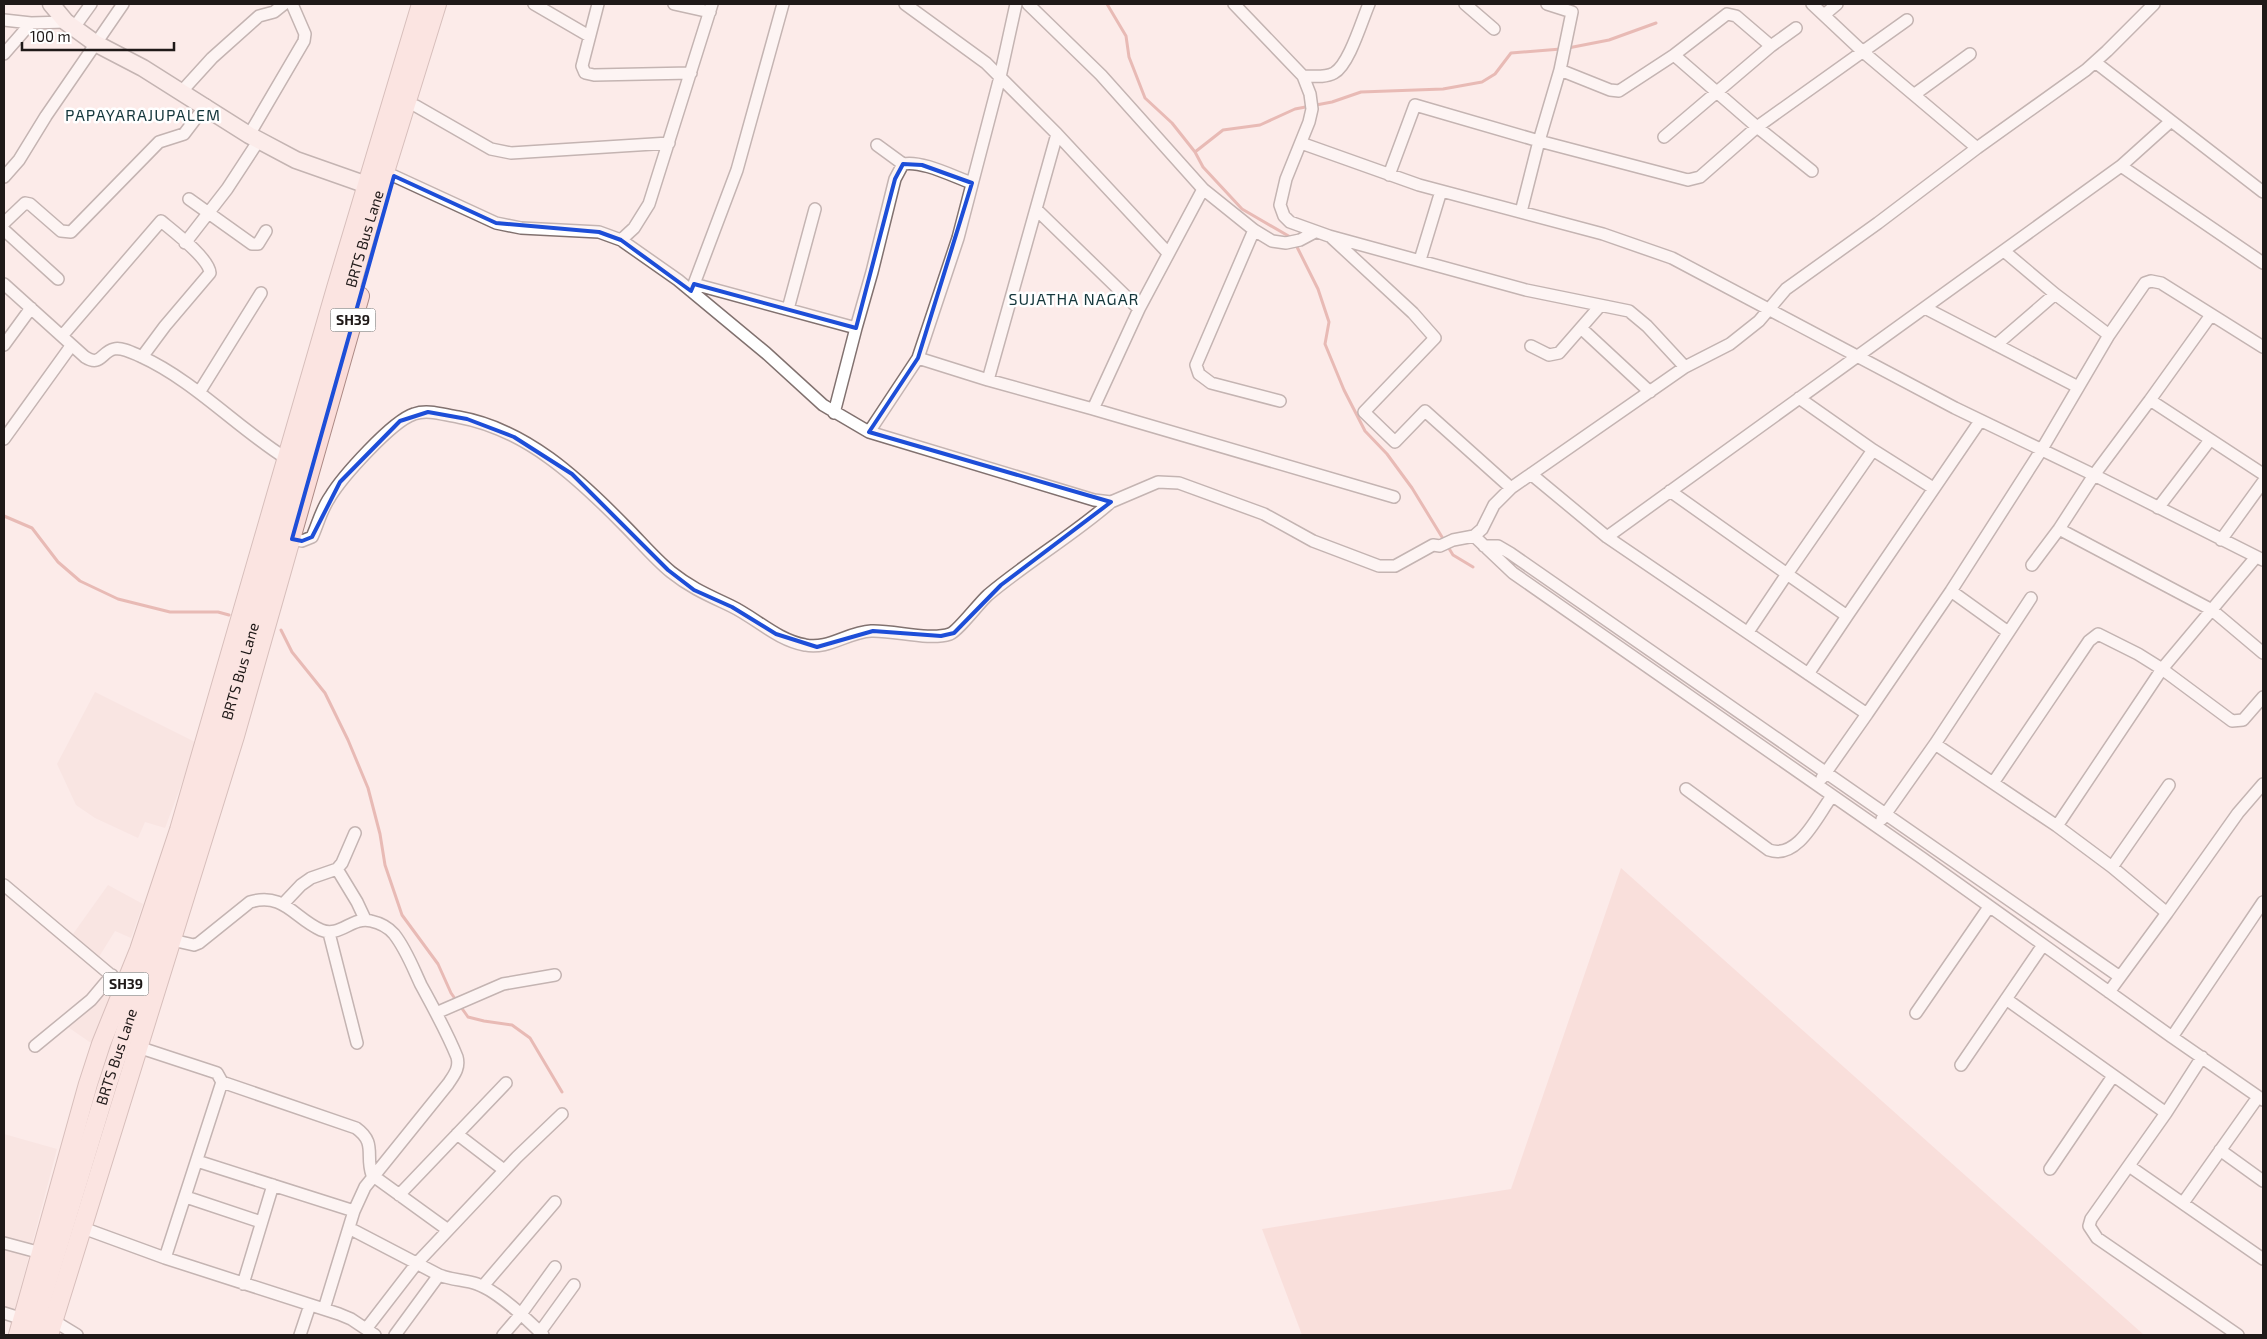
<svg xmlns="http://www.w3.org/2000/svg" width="2267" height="1339" font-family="'Exo 2',sans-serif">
	<rect width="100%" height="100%" fill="#fcebe9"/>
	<path fill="#f7ddda" d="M95 692 197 743 165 828 145 822 138 838 95 818 76 805 57 764Z
		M108 885 143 904 131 938 115 931 97 960 73 934Z
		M107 988 115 993 91 1043 65 1025Z
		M4 1134 57 1149 14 1313 4 1310Z"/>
	<path fill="#f7d0cb" d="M1621 868 2144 1335H1302L1262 1229 1511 1189Z"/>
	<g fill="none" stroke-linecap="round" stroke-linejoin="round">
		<path stroke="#d17f76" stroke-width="3" d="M1107 4 1126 36 1129 57 1145 98 1172 123 1195 152 1203 167 1242 209 1292 238
			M1568 48 1609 40 1656 23
			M1195 152 1223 130 1260 125 1295 109 1332 102 1361 92 1443 89 1482 82 1495 74 1511 53 1561 49
			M1295 243 1318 289 1329 322 1325 344 1344 390 1365 431 1387 454 1412 488 1453 555 1473 567
			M4 516 32 528 58 562 80 581 118 599 170 612H218L229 615
			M281 630 292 652 325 693 348 740 368 788 380 834 385 865 402 915 438 964 451 993 468 1017 484 1021 512 1025 530 1038 562 1092"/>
		<g stroke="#81716f" stroke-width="14">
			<path id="street" d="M534 4 589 36
				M598 4 582 66 585 73 594 75 691 73
				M674 4 710 12
				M905 4 986 63 1057 134 1168 253
				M1016 4 1000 77 958 238 918 358 869 432 1094 500 1111 502 1158 482 1179 483 1264 514 1313 541 1379 566H1395L1433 545 1440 546 1453 540 1474 536 1482 529 1494 505 1511 488 1685 367 1730 344 1759 321 1786 289 1878 223 1977 148 1862 51 1812 4
				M1028 4 1101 75 1203 189 1254 230 1272 241 1286 243 1300 240 1315 232
				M1234 4 1303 76 1310 94 1312 109 1309 122 1286 179 1280 205 1284 216 1290 222 1329 236 1526 290 1629 311 1647 326 1685 367
				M1465 4 1494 29
				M1547 4 1572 12 1560 70 1539 141 1688 180 1700 177 1757 127 1907 20
				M1824 15 1837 4
				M4 20 31 23 66 22
				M73 29 91 4
				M4 54 31 23
				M1674 55 1757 127 1812 171
				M2095 62 2263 192
				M1560 70 1610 90 1619 91 1674 55 1727 14 1736 16 1771 46
				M1303 76C1312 76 1325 78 1334 73 1349 65 1362 20 1369 4
				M182 91 212 58 259 16 274 12 284 4
				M1915 94 1970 54
				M416 106 491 149 511 153 669 143
				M249 135 304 41 305 34 292 4
				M1664 137 1771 46 1796 28
				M1301 143 1419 185 1603 234 1672 258 1955 408 2094 475 2263 560
				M877 145 903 164
				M1977 148 2086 70 2107 51 2154 4
				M2121 166 2171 121
				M1389 175 1415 105 1539 141 1521 212
				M394 176 496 223 521 228 599 232 621 240 678 280 766 353 823 405 869 432
				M4 177 19 160 46 116 123 4
				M189 199 252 244H258L266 231
				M1037 210 1139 309
				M4 223 25 203 30 204 61 231 71 232 159 142 184 134 206 105
				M4 230 58 279
				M1254 230 1196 365 1199 374 1211 383 1280 401
				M1332 238 1413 313 1435 338 1364 412 1395 442 1425 411 1511 488
				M621 240 634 228 649 204 712 4
				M185 243 227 189 259 140
				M2004 251 2055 294
				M1420 260 1441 191
				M4 284 85 357C101 367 101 352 114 349 122 347 133 353 140 356 195 381 236 427 287 459
				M694 284 737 170 783 4
				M691 291 694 284 856 328 872 272 895 179 903 164C922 160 954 177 972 183
				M1925 308 2078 387
				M788 309 815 209
				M2211 315 2150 400 2263 474
				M1581 328 1650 392
				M62 336 161 221C173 231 209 258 210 273L165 326 142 357
				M4 345 31 308
				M1996 345 2055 294 2109 335
				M1531 346 1549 355 1559 353 1600 306
				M918 358 988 380 1093 409 1139 309 1203 189
				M988 380 1057 134
				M200 391 261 293
				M1799 398 1873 450 1933 488
				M1093 409 1394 497
				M834 413 856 328
				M4 439 71 346
				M1531 474 1607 537 1867 714 1822 778
				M1670 491 1787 574 1748 632
				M2158 508 2210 440
				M2059 529 2212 610 2263 653
				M1474 536 1513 573 1922 858 2172 1037 2263 902
				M1607 537 2121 166 2263 263
				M292 539 302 541 312 537C318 524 321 510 330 497 342 477 392 421 414 414 428 409 444 415 458 417 526 429 578 478 625 526 640 541 654 558 671 572 691 588 708 595 731 606 756 618 777 640 805 645 828 650 848 632 871 631 895 630 928 641 950 634 958 631 979 603 988 595 1027 562 1072 536 1111 502
				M2221 540 2263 482
				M1484 546H1498L1510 553 2120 977
				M2032 565 2059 529 2094 475 2150 400
				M1951 591 2008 632
				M1847 616 1980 421
				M1808 674 1847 616 1787 574 1873 450
				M1867 714 1951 591 2042 449 2109 335 2145 283 2151 281 2161 283 2263 347
				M1935 744 2057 826 2112 867 2167 913 2109 992
				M1993 783 2089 641 2098 634 2138 654 2162 669 2232 721 2243 720 2263 697
				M1686 789 1769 850C1798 860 1817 816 1832 796
				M1882 819 1935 744 2031 598
				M2057 826 2162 669 2256 557
				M2112 867 2169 785
				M337 869 357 902 365 919
				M4 885 125 987
				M283 904 301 885 311 878 337 869 342 863 355 833
				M2167 913 2238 813 2263 784
				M329 933 357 1043
				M172 940 194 945 199 943 250 902C284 892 294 918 321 930 340 938 352 916 371 921 380 923 388 927 394 934 406 949 413 968 421 985 434 1009 447 1032 457 1057 460 1068 454 1075 448 1084L365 1187 354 1211 324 1309
				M2006 999 2166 1113
				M436 1013 503 984 555 975
				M1916 1013 1989 907
				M2172 1037 2263 1100
				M35 1046 91 1000 112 975
				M138 1047 217 1073 222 1082 165 1258
				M2202 1057 2166 1113 2091 1219 2089 1226 2097 1238 2238 1335
				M1961 1065 2043 945
				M222 1082 356 1128C377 1143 365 1155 372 1175L448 1230
				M457 1134 504 1170
				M2220 1150 2263 1181
				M197 1161 354 1211
				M2129 1166 2263 1259
				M2050 1169 2113 1076
				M399 1195 506 1083
				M186 1197 261 1222
				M2183 1203 2258 1097
				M83 1228 165 1258 339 1314 351 1319 375 1335
				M349 1228 439 1275C452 1280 465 1280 477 1284 497 1291 528 1320 543 1335
				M4 1243 45 1254
				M243 1284 273 1185
				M483 1286 555 1202
				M4 1313 23 1319
				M54 1321 77 1335
				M366 1329 417 1263 517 1157 562 1114
				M540 1332 574 1285
				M300 1335 310 1305
				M395 1335 439 1275
				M503 1335 521 1314 555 1267"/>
		</g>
		<g stroke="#81716f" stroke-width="19">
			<path id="secondary" d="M51 4 66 22 95 43 143 68 249 135 296 160 367 185"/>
		</g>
		<g stroke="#ac8984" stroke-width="20">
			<g id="primary">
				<path d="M18 1335 88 1084 101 1044 139 950 179 830 336 288 421 4"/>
				<path id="s1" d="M31 1335 107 1086 212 771 367 230 437 4"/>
				<path d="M49 1335 235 736 360 296"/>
			</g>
		</g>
		<use href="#street" stroke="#fff" stroke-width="11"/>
		<use href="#secondary" stroke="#fdeeec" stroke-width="16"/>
		<use href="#primary" stroke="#fbdcd8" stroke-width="18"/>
	</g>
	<path d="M0 0H2267V1339H0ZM903 164 922 165 972 183 918 358 869 432 1111 502 1001 585 954 633 941 636 873 631 817 647 776 634 732 607 694 590 668 570 572 474 514 437 467 419 428 412 400 421 340 482 312 537 302 541 292 539 394 176 496 223 599 232 621 240 691 291 694 284 856 328 895 179Z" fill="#fcebe9" fill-opacity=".55" fill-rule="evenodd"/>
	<path fill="none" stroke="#1d4ed8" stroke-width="4" stroke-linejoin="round" d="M903 164 922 165 972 183 918 358 869 432 1111 502 1001 585 954 633 941 636 873 631 817 647 776 634 732 607 694 590 668 570 572 474 514 437 467 419 428 412 400 421 340 482 312 537 302 541 292 539 394 176 496 223 599 232 621 240 691 291 694 284 856 328 895 179Z"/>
	<g text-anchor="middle" stroke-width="5" stroke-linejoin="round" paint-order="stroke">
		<g fill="#fff" stroke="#625e5d" stroke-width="1">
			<rect x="330.5" y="308.5" width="45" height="23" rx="4"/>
			<rect x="103.5" y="972.5" width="45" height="23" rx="4"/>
		</g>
		<g font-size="14" font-weight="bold" fill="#1f1918">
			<text x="353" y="325">SH39</text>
			<text x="126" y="989">SH39</text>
		</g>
		<g font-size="15" fill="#1f1918" stroke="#fff">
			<text dy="5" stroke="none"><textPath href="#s1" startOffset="1146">BRTS Bus Lane</textPath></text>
			<text dy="5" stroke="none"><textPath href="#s1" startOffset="696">BRTS Bus Lane</textPath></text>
			<text dy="5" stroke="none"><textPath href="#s1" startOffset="291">BRTS Bus Lane</textPath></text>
		</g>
		<g font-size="16" letter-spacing="1" fill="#15373c" stroke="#fff">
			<text x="143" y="121">PAPAYARAJUPALEM</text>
			<text x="1074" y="305">SUJATHA NAGAR</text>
		</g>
	</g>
	<rect width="2267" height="1339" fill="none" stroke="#1f1918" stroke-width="10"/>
	<path d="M22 42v8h152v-8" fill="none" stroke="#1f1918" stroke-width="2.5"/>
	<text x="30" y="42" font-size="15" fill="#1f1918" stroke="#ffffff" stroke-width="4" paint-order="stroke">100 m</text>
</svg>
